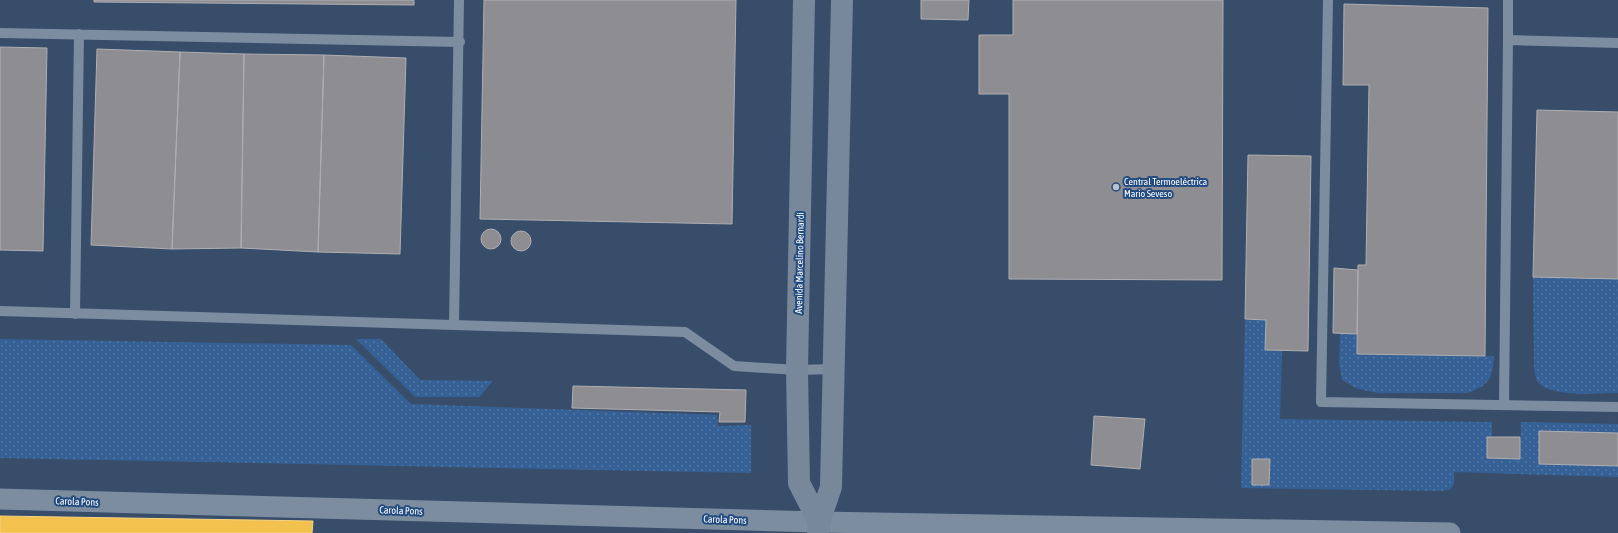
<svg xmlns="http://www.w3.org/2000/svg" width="1618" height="533" font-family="'Asap Condensed',sans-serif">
	<defs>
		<pattern id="grass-dots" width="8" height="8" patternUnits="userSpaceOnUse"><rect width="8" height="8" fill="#356196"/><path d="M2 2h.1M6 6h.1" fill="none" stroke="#5379a6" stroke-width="1.8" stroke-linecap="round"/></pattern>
	</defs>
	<rect width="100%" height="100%" fill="#374d69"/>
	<path fill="url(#grass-dots)" d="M1533 277 1618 279V393C1599 393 1550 398 1538 382 1536 380 1535 374 1534 370Z
		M1245 319 1266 320 1265 350 1282 351 1280 419 1492 422V437H1487V458L1520 459 1521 422 1618 424V477L1454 472V484L1451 489 1443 491 1241 488Z
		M1340 333 1357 334V354L1494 356C1493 378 1489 386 1467 393H1378L1358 389 1342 380 1339 364Z
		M0 339 351 345 411 404 717 415 718 426 751 425V473L0 458Z
		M356 339H381L420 380 493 381 479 397H415Z"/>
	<path fill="#f2c14e" stroke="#f6d483" d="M0 516 313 521 312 533H0Z"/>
	<path fill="#8d8d92" stroke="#afafb3" d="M94 0H414V5L94 2Z
		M484 0H736L732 224 480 219Z
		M921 0H969L968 20 921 19Z
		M1013 0H1223L1222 280 1009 279V94H979V35H1013Z
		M1344 4 1488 8 1485 356 1357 354 1358 265H1366L1369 85H1343Z
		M0 47 47 48 43 251 0 250Z
		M97 49 180 52 172 249 91 245Z
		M180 52 244 54 241 248 172 249Z
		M244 54 324 55 318 252 241 248Z
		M324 55 406 58 400 254 318 252Z
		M1537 110 1618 112V279L1533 277Z
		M1248 155 1311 156 1308 351 1265 350 1266 320 1245 319Z
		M481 239a10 10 0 1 1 20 0a10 10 0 1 1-20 0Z
		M511 241a10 10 0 1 1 20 0a10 10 0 1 1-20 0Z
		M1334 268 1358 270 1357 334 1333 333Z
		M573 386 746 390 745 422H719L720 412 572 408Z
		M1094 416 1145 419 1140 469 1091 465Z
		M1539 431 1618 433V466L1539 464Z
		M1487 437H1520V459L1487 458Z
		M1252 459H1270L1269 485H1252Z"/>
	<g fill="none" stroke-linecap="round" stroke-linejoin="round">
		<path stroke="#7c8da0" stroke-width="10" d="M1328 0 1321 402 1618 407
			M0 33 460 42
			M1508 40V0
			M0 311 685 332 734 366 797 370 833 369
			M75 314 79 34
			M454 325 459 0
			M1504 405 1508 40 1618 43"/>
		<path stroke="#7c8da0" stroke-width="21" d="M0 499 819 522 1450 533"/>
		<path stroke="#78889b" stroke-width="22" d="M804 0 797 370 799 483 819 522
			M818 533 819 522 831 487 842 0"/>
	</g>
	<circle fill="#b9c1ca" stroke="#214a7f" stroke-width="1.5" cx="1116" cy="187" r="4"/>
	<g text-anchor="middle" stroke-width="4" stroke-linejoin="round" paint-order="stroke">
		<g font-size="10" fill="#fff" stroke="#214a7f" text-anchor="start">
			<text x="1124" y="185">Central Termoeléctrica<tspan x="1124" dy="12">Mario Seveso</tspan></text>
		</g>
		<g font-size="10" fill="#fff" stroke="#214a7f">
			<text transform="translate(799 263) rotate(-89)" y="4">Avenida Marcelino Bernardi</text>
			<text transform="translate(77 501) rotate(2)" y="4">Carola Pons</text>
			<text transform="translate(401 510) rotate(2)" y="4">Carola Pons</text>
			<text transform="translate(725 519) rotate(2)" y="4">Carola Pons</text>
		</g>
	</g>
</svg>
